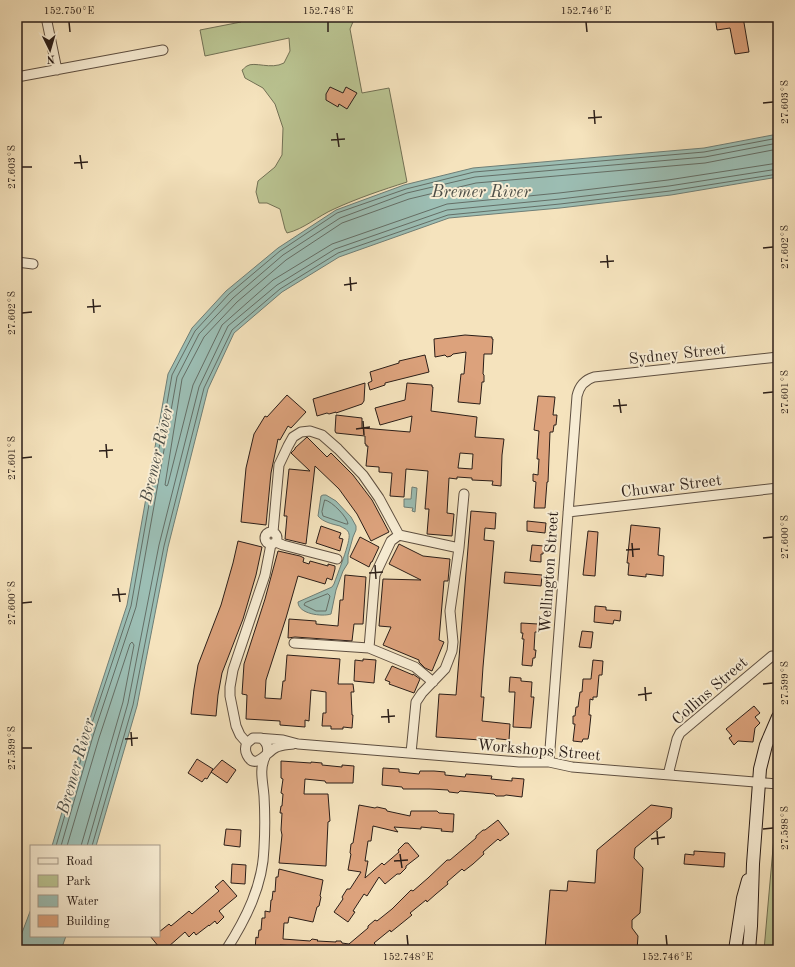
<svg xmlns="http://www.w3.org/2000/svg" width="795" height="967" font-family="'Old Standard TT',serif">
	<rect width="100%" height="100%" fill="#f5e3bd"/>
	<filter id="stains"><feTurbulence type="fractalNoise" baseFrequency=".005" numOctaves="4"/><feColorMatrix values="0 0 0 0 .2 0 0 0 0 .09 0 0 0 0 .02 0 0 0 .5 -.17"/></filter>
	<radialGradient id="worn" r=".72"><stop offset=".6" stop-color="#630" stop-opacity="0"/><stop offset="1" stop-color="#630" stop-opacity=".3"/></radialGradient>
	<path fill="#bac492" stroke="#727155" d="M242 17H355L350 29 362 93 389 88 407 182C382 190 358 198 334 209 318 216 304 229 287 233L285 229 280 209 267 203H259L256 192 258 181 275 167 282 155 283 128 275 104 263 88 245 78 242 70C243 70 246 66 247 66 254 61 271 70 284 63L290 51 289 38 205 56 200 30 241 22Z
		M778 801V950H764L777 803Z"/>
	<path fill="#9cbeb4" stroke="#6f7e76" d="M778 134V177L671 195 560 208 449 218 339 257 282 292 234 333 208 389 168 547 137 706 96 846H52L85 734 127 605 168 374 192 328 226 291 278 248 336 210 404 185 473 168 704 148Z
		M412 487 417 488 415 512 412 511 413 508 404 507V499H411Z
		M323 495H326L336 501 351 517 356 526V530L353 537 348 555V563L343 571 336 590 331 614C322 617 298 614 298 602L332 587 334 584C337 575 351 541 349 534 348 529 343 528 340 526 332 524 323 522 318 516L321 496Z
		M31 909V936H66L61 950H17V946Z"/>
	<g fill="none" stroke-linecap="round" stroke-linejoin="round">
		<path stroke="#646e66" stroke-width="1" d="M778 149 705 163 476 183 409 199 342 223 286 260 237 302 204 337 182 379 165 485 167 486 168 484 193 385 222 325 273 280 332 244 447 204 559 193 668 180 778 163
			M325 500C332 501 348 518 348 524H346L323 516 322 512Z
			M328 594 330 596 326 611H316L304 605 305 603Z
			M56 846 88 735 131 606 172 375 195 331 229 294 280 251 337 213 406 189 474 172 704 152 778 138
			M61 846 93 736 136 607 177 377 199 334 233 298 283 255 340 218 407 193 475 177 705 157 778 143
			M67 846 99 738 130 644 132 642 134 645 123 702 81 846
			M87 846 128 703 159 545 199 387 228 326 277 285 335 249 447 210 560 199 669 186 778 169
			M92 846 133 705 164 546 204 388 232 330 280 289 338 253 448 215 560 204 670 191 778 174"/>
	</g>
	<path fill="#dca27c" stroke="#2b1e18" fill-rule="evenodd" d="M715 17H743L749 52 735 54 730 28 717 30Z
		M330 87 343 93 346 87 357 93 347 109 339 104 338 107 326 100V94Z
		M465 335 492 337V339H493L492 354H484L483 374 484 375V382H482L480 404 458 402 461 374H464L466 352 453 354 451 356 447 357 445 355 435 357 434 339Z
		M425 355 429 372 385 383V385L370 390 368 383 372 381 370 372 399 363V361Z
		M365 383 364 401 362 404 336 413V412L329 414 327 413 317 416 313 399Z
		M407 383 432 385V387H433L431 411 477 417 475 437 504 439 502 455 501 486 492 485 493 481 472 480V478L457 477V479L449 478 447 513 454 514 452 536 427 534 429 509H425L428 471 406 469 404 497 390 496 392 473 379 472V467L366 466 368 446H366V444H365V436L336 433 335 431 336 415 362 418V428L410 432 412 416 380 425 375 408 405 400ZM460 453 473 454 472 469 458 468Z
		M287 395 306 412 291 428 288 426 280 440 278 439 271 473 266 525 241 522 246 468 254 434 265 416 267 417Z
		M538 396 555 397 553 415H557L556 425H554L553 432H550L548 482H547L545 508H534L536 482 533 481V474L538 475 539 459H537L539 431 534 430Z
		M307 437 327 457 331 453 353 475 372 500 389 532 371 541 357 514 339 489 315 466 306 544 285 539 287 516H284L289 469 310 471 291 453 295 449V448Z
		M471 511 496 513 495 529 485 528 484 540 494 541 483 667 481 697H484L482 721 510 724 509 740 481 737V740L436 737 439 694 456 695Z
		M527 521 546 523 545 533 527 531Z
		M631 525 660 528 658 555 664 556 663 576 646 574V577L628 575 629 563H627Z
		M321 526 341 533 339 538 343 539 340 551 316 543Z
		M588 531 598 532 595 576 583 575Z
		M360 537 379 547 372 562H371L369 567 350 557Z
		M238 541 262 547 256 575 243 619 222 673 218 695 216 716 191 714 194 689 198 665 221 605 233 563Z
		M399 544 423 556 450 559 448 581H444L439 640 444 642 432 671 425 668 419 662V660L383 645 391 627 379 626 383 579 421 580 389 564Z
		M532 545 544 546 543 554H541V562L530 561Z
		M278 551 300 556 304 558 303 562 309 564 310 561 328 566V564L335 566V569L332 580 327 578 325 584 298 576 286 618 266 680 265 698 281 699 283 681H285L287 655 340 659 338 684H353L354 692H351L352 715H353L352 728 343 727V729H331V726H322L323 713H326V692L311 690 309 721 305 720V727L280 725V721L246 719 247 695 242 694 244 664 265 599Z
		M505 572 542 575 541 586 504 583Z
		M345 575 366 577 363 624H354L352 641 295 637 288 638 289 619 316 621V624L338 626 340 600H343Z
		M595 606 606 607V610L621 611 620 621 614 620 613 624 594 622Z
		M521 623 538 624V632H535L534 650H536L535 658H533L532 666 522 665 524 639H522L523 633H521Z
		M582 631 593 632 591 648 579 647Z
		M363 659 376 660 374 683 354 681 355 660 363 661Z
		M593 660 603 661 602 675H599L597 697H593V700L590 699 589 715H591L589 734 588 739H583L582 742 573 741 575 724H573V716H575L576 707H578L580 692H582L583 679H591Z
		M392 666 413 675V674L420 679 414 693 389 684 390 682 385 680Z
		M510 677 521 678V681L532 682 531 697H534L531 728 513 727 515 692H509Z
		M754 706 760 713 755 717 760 723 755 728 753 742 738 741 734 745 729 738 732 736 726 729Z
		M197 759 213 769 207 779 205 778 202 782 188 773Z
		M222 760 236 770 227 783 211 772Z
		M281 761 311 763V762L322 763V765L342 767V765L354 766 353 783H326L325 781 305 779 304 794H328L330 821 328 822 326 866 279 863 282 835 281 830 282 813H280L281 806H282L283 794 281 793 283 779 281 778Z
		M383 768 399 769V772L419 774 420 771H434L445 772V775L465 777 466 774 492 776 491 779 512 781V778L524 779 522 797 506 795 504 796H496L494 794 460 791 458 793 449 792 448 790 430 789H403L402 787 382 785Z
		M359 805 375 808 377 807 386 809 387 811 410 816 411 811H437L439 813 454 814 453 832 441 831 442 829 421 827V829L394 827 398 832 373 826 371 841H368L365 861H368L365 878 382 863 384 865 399 852 398 850 405 843H408L419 856 406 866V868L400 874H397L385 884 379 877 367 896 364 894 353 911 355 912 348 922 334 912 343 899 342 897 347 889H350L361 872 348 870 351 854 350 853 351 844 353 843Z
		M651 805 672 808 671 818 635 848 634 858 643 868 640 913 632 920V928L638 936 637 950H545L550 890 567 891 568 881 595 883 597 850Z
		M498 820 509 834 500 841 498 839 483 852 484 854 473 864 464 871 462 869 447 882 448 884 436 894 427 902 426 900 410 913 412 915 391 932 390 930 374 943 376 945 369 950H295V946L280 945V950H255L256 937 258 938 259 930H261L262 918H265V911L270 912 271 900H272L273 891 275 892 276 877H278L279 869 323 880 320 896 321 897 319 906 317 907 313 922 289 917 288 923H284L283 939 310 941 312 939 318 940 317 941 336 942V941H341L342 943 349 944 368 928V926L375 920 377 921 392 909 411 890 413 891 428 878 447 860H450L476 838V836L483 830H485Z
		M226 829 241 830 240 847 224 845Z
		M694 851 725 853 724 867 684 864 685 854 694 855Z
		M232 864 246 865 245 884 231 883Z
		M223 880 237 896 219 911 224 917 217 924 215 921 209 926V925L196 935 194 932 189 937 185 932 168 947 167 945 164 948 161 945 159 947 150 936H159V932L169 924 171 926 189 911 192 914 219 891 215 887Z"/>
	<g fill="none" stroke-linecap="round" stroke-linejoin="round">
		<g stroke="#5e4f41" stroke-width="11">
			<path id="minor" d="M46 17 57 70
				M17 77 163 50
				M17 262 33 264
				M568 512 778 488
				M265 538a6 6 0 1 1 12 0a6 6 0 1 1-12 0Z
				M273 532 279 465 288 446 293 437 301 432 310 431 322 435 338 449 363 475 379 498 399 535
				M276 542 283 545 337 559
				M294 643 369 648 415 667 433 682
				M369 648 375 575 391 541 399 535 459 548
				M257 738 283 740 298 744 519 762H549L572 767 778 784
				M247 743 240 735 236 726 230 696V687L233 670 265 575 271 544
				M411 753 416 702 422 693 445 669 452 651 453 642 450 611 459 548 464 494
				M267 754C269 747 267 742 261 738H253L247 743C245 747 245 751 247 755 255 771 267 752 275 748 280 745 287 745 293 744
				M549 762 577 396C579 387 584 380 594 377L778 357
				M668 775 677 739 680 733 772 656
				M226 950C246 919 263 885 264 848 265 831 265 813 264 796 263 782 259 770 265 757"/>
		</g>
		<g stroke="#2b1e18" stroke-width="14">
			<path id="secondary" d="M735 950 743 898 748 880
				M749 950 751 926 753 864 760 769 766 745 778 717"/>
		</g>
		<use href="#minor" stroke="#f8edd4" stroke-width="9"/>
		<use href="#secondary" stroke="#f8edd4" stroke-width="12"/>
	</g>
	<path fill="none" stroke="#2b1e18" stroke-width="1.5" d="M69 22 70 32M328 22V32M586 22 587 32M763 103 773 102M594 110 595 124M588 118 602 117M337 133 339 147M331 140 345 139M80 155 82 169M74 163 88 162M22 167H32M763 248 773 247M607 255 608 268M600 262 614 261M350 277 351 291M344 285 357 283M93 299 94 313M87 307 101 306M22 313 32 312M763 393 773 392M619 399 621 413M613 406 627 405M363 421 364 435M356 429 370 427M106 444 107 458M99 451 113 450M22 458 32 457M763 538 773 537M632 543 633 557M626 550 640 549M375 565 376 579M369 573 383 572M118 588 120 602M112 595 126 594M22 603 32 602M763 684 773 683M645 687 646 701M638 695 652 693M388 709 389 723M381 717 395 716M131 732 132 746M125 739 138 738M22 748H32M763 829 773 828M657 831 658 845M651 839 665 837M400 854 402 868M394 861 408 860M407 935 408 945M666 935 667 945"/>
	<g text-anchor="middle" stroke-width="4" stroke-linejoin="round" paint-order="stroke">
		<g font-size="16" fill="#2b1e18" stroke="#f8edd4">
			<text transform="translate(677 353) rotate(-6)" y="6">Sydney Street</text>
			<text transform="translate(671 485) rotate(-7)" y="6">Chuwar Street</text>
			<text transform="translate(548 572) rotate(-86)" y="6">Wellington Street</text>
			<text transform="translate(709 690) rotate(-41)" y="6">Collins Street</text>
			<text transform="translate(539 749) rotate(5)" y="6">Workshops Street</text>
		</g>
		<g font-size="17" font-style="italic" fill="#4d4e47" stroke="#f8edd4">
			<text x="481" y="197">Bremer River</text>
			<text transform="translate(156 454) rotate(-77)" y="6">Bremer River</text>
			<text transform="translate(75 766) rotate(-74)" y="6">Bremer River</text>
		</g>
	</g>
	<rect width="795" height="967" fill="none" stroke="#f5e3bd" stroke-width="44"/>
	<rect x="30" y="845" width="130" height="92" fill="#f8edd4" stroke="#a69a89"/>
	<rect x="38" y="858" width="20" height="6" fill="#f8edd4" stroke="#a69a89"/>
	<text x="66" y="865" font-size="12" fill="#2b1e18">Road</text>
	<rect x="38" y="875" width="20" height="12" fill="#bac492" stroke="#a69a89"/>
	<text x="66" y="885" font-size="12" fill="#2b1e18">Park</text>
	<rect x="38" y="895" width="20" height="12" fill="#9cbeb4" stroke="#a69a89"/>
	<text x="66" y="905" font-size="12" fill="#2b1e18">Water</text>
	<rect x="38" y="915" width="20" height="12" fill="#dca27c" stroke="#a69a89"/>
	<text x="66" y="925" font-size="12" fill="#2b1e18">Building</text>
	<g transform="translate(50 50) rotate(175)" stroke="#f8edd4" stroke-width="3" paint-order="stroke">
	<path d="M0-3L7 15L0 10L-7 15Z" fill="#2b1e18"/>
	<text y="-6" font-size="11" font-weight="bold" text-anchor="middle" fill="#2b1e18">N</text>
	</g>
	<rect x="22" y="22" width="751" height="923" fill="none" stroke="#2b1e18" stroke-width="1.5"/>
	<g font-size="10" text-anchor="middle" fill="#2b1e18">
		<text x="69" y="14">152.750°E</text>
		<text x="328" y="14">152.748°E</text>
		<text x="586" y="14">152.746°E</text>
		<text transform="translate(784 102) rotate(-90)" y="4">27.603°S</text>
		<text transform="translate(11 167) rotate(-90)" y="4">27.603°S</text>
		<text transform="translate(784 247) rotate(-90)" y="4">27.602°S</text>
		<text transform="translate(11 313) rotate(-90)" y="4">27.602°S</text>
		<text transform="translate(784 392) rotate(-90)" y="4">27.601°S</text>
		<text transform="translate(11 458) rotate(-90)" y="4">27.601°S</text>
		<text transform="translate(784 537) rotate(-90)" y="4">27.600°S</text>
		<text transform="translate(11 603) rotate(-90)" y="4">27.600°S</text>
		<text transform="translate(784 683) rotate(-90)" y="4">27.599°S</text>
		<text transform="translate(11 748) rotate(-90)" y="4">27.599°S</text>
		<text transform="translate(784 828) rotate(-90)" y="4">27.598°S</text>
		<text x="408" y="960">152.748°E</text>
		<text x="667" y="960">152.746°E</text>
	</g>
	<rect width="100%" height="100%" filter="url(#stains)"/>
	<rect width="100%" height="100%" fill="url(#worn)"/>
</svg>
